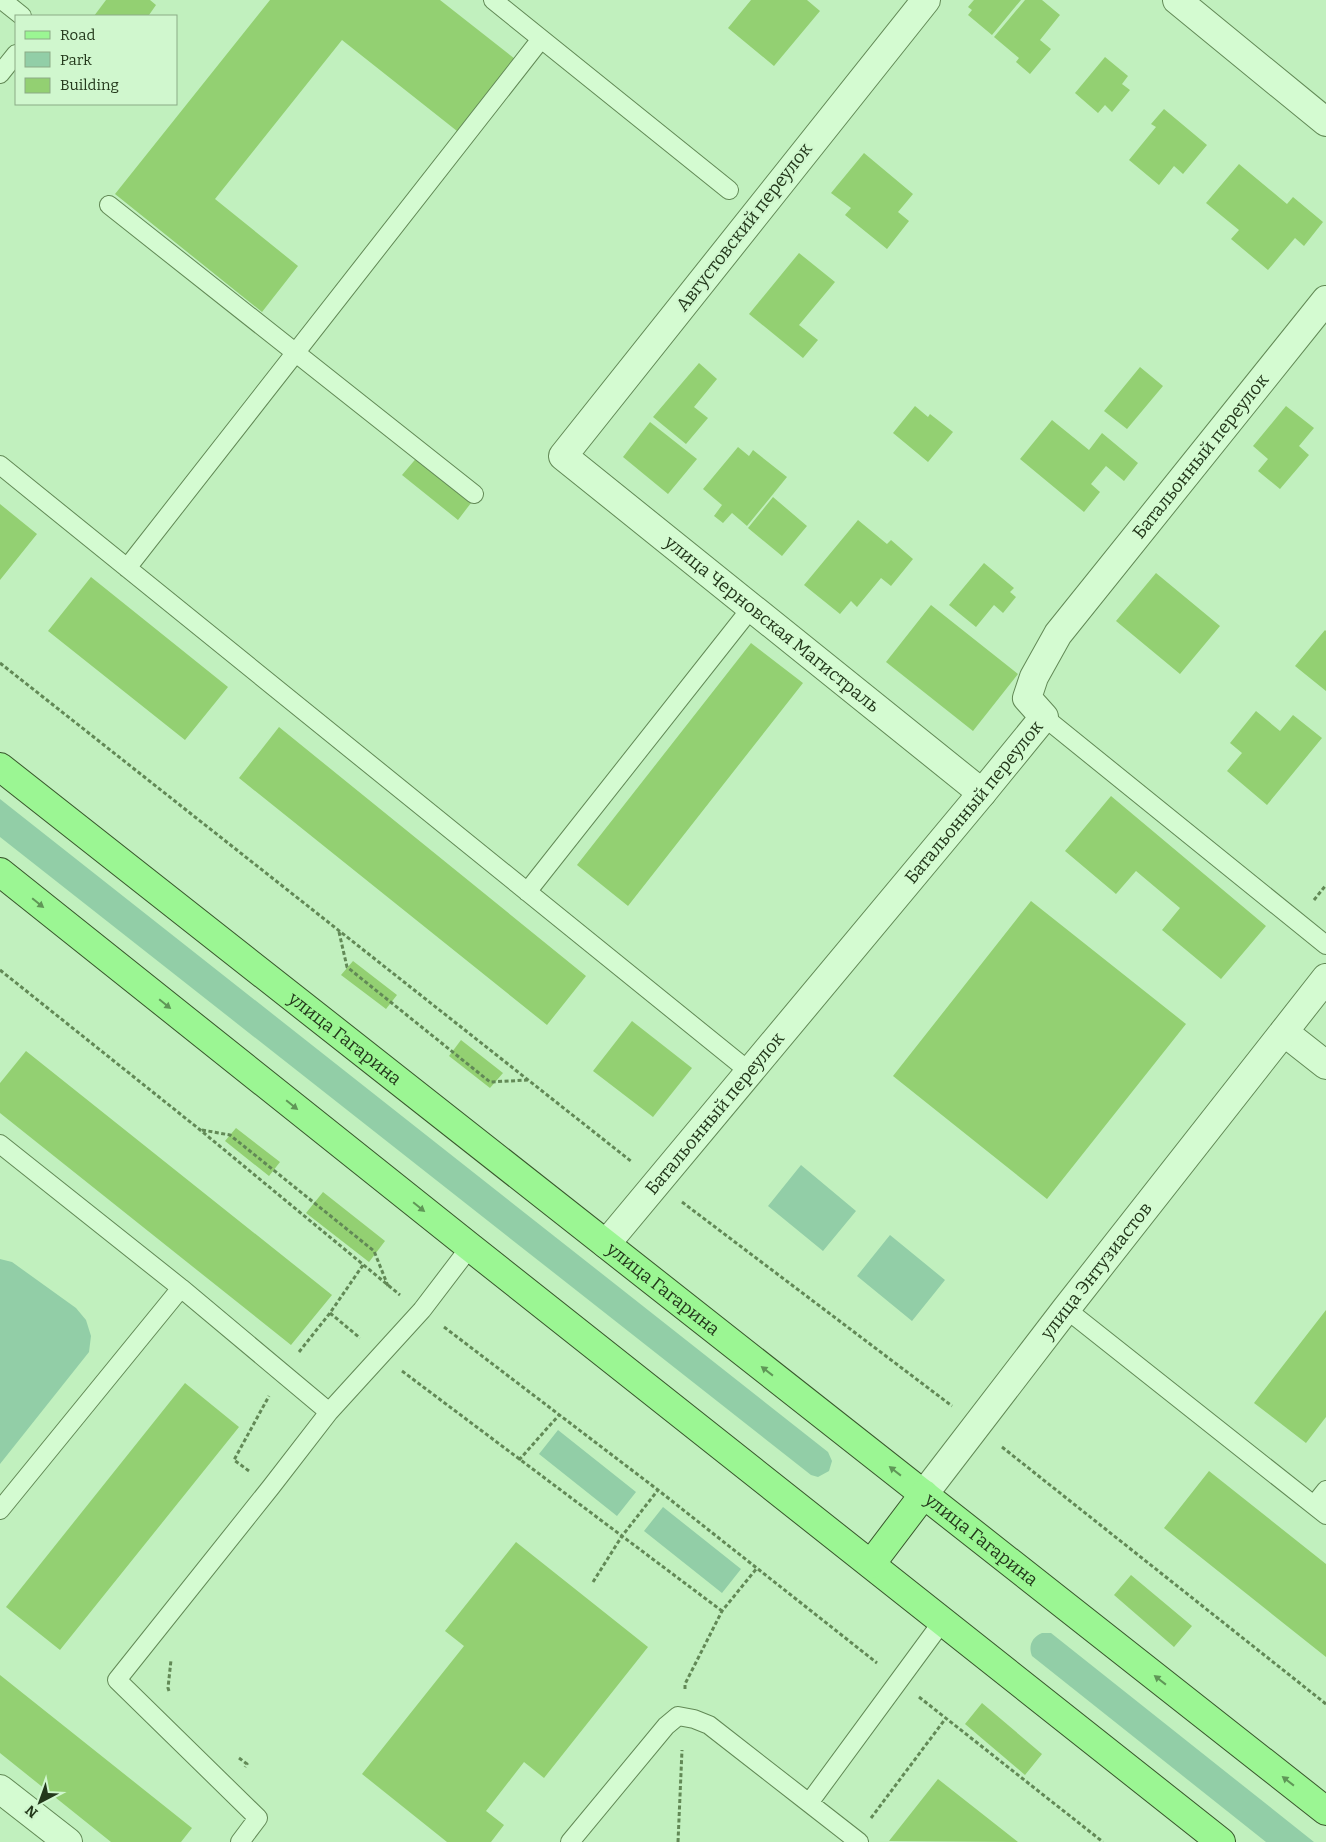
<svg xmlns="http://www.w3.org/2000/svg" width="1326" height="1842" font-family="Bitter,serif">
	<rect width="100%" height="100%" fill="#c1f0be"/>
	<path fill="#92cea7" d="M0 799 828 1452 832 1461 829 1471 818 1477 811 1475 0 837Z
		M801 1165 856 1211 823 1251 768 1206Z
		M890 1235 945 1280 912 1321 857 1276Z
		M0 1259 12 1262 76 1308 86 1320 91 1336 89 1352 0 1464Z
		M558 1430 636 1492 617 1516 539 1454Z
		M663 1507 741 1569 722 1593 644 1531Z
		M1042 1633H1051L1314 1842H1266L1032 1656C1028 1646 1032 1637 1042 1633Z"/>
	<path fill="#93d072" d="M106 0H150L156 5 149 15 150 16H94Z
		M270 0H440L515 59 457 131 342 40 215 199 298 266 262 312 115 194Z
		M751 0H807L820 11 774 66 728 28Z
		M974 0H1021L992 35 968 15 972 10 968 7Z
		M1025 0H1042L1060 15 1040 40 1051 49 1030 74 1016 62 1019 58 994 37Z
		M1105 57 1128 76 1122 84 1130 90 1112 112 1105 105 1098 113 1075 93Z
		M1164 109 1207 145 1183 174 1174 166 1159 185 1129 160 1156 127 1151 124Z
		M864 153 913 194 898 212 909 221 887 249 845 215 851 208 831 193Z
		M1239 164 1287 204 1293 197 1323 222 1304 246 1295 238 1268 270 1231 239 1239 230 1206 203Z
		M799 253 835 282 799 325 818 340 803 358 749 314Z
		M699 363 717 379 694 407 708 418 686 444 653 417Z
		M1140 367 1163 386 1127 429 1104 411Z
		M915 406 928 417 930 414 953 432 928 462 893 433Z
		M1286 406 1314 428 1299 446 1309 455 1280 489 1258 471 1268 459 1253 446Z
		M1052 420 1089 450 1102 433 1138 463 1124 481 1106 466 1091 484 1100 492 1084 512 1020 459Z
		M650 422 697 459 668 494 623 457Z
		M738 447 749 456 753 450 787 477 747 526 732 513 723 523 714 516 722 505 703 489Z
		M419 455 474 499 458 520 402 475Z
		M773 497 807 526 782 556 748 528Z
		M0 504 37 534 0 580Z
		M858 520 887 544 891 540 913 559 891 586 881 578 857 607 851 601 840 614 804 585Z
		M984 563 1014 588 1010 592 1016 597 1003 613 994 605 976 627 949 605Z
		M1156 573 1220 626 1180 674 1116 621Z
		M91 577 228 687 185 740 48 631Z
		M931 605 1018 674 973 731 886 662Z
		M1325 630 1326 631V691L1295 666Z
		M751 643 803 683 628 906 577 865Z
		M1256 711 1280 731 1293 715 1322 738 1267 805 1227 771 1242 753 1230 743Z
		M279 727 586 976 547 1025 239 778Z
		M1111 796 1266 926 1221 979 1162 930 1180 908 1136 871 1116 894 1065 851Z
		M1031 901 1186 1024 1047 1199 893 1076Z
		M353 961 397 995 386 1009 341 975Z
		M632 1021 692 1068 653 1117 593 1071Z
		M461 1040 503 1073 490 1088 449 1056Z
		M26 1051 332 1295 291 1345 0 1113V1083Z
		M236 1128 280 1162 269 1176 225 1141Z
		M323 1192 385 1241 369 1262 306 1213Z
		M1326 1310V1417L1306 1443 1254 1403Z
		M185 1383 239 1427 60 1650 6 1607Z
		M1209 1471 1326 1564V1657L1164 1528Z
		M516 1542 648 1647 544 1778 524 1762 486 1811 504 1825 491 1842H447L362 1774 464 1646 445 1631Z
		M1131 1575 1192 1626 1174 1647 1114 1595Z
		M0 1675 192 1828 181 1842H111L0 1753Z
		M982 1703 1042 1754 1025 1775 965 1724Z
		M938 1779 1018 1842 889 1841Z"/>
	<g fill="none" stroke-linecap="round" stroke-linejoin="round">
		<g stroke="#628956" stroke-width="20">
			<path id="lane" d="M2 0 22 16
				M493 0 729 190
				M0 74 16 54
				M109 205 474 494
				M0 465 750 1072
				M127 568 541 39
				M1044 717 1326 945
				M527 892 752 607
				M0 1144 181 1288 329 1412
				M1066 1309 1326 1515
				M1314 1505 1326 1490
				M0 1510 181 1288
				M809 1803 859 1842
				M240 1842 258 1818 117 1680 271 1487 329 1412 422 1310 470 1247
				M570 1842 666 1726 678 1716 694 1719 709 1725 809 1803 942 1622"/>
		</g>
		<g stroke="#628956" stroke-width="30">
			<g id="street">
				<path id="s1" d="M926 0 563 456 982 793"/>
				<path d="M1177 0 1326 122"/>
				<path d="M1284 1032 1326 1065"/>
				<path id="s2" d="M606 1244 982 793 1044 717 1027 698 1034 677 1058 634 1326 300"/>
				<path id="s3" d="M924 1494 1066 1309 1326 978"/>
				<path d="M0 1789 68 1842"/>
			</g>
		</g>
		<g stroke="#38562b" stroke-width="30">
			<g id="primary">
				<path id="s4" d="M0 767 1326 1811"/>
				<path d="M0 872 470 1247 1221 1842"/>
				<path d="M871 1564 924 1494"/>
			</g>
		</g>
		<path stroke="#628956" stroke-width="3" stroke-dasharray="4 2.5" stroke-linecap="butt" d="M0 663 632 1162
			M1314 900 1326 885
			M339 932 347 967 490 1082 528 1080
			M0 970 199 1129 400 1295
			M202 1130 230 1135 374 1251 388 1286
			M682 1202 952 1406
			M330 1313 360 1338
			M444 1327 658 1490 877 1663
			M299 1352 330 1313 363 1265
			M402 1371 722 1611
			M1002 1447 1326 1704
			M519 1460 559 1415
			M249 1471 234 1460 269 1396
			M593 1582 622 1536 658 1490
			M685 1689V1684L722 1611 757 1568
			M169 1691 168 1688 171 1660
			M919 1697 1103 1842
			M239 1758 247 1764 245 1767
			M871 1818 946 1718
			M678 1842 682 1750"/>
		<use href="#lane" stroke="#d4fbd1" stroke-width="18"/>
		<use href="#street" stroke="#d4fbd1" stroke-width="28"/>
		<use href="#primary" stroke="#9bf693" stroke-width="28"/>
	</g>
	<defs><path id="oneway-solid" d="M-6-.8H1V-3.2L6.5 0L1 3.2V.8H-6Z" transform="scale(1.25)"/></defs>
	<g fill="#5f9757">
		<use href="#oneway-solid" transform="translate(38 903) rotate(39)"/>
		<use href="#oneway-solid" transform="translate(165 1004) rotate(39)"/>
		<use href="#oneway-solid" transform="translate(292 1105) rotate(39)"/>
		<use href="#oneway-solid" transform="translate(419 1207) rotate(39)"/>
		<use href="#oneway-solid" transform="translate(767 1371) rotate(-142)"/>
		<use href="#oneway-solid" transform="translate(895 1471) rotate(-142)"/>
		<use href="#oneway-solid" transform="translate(1160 1680) rotate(-142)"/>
		<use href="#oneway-solid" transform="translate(1288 1781) rotate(-142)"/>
	</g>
	<g text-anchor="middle" stroke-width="4.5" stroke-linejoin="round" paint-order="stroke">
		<g font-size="18" fill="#23381b" stroke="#d0f7ce">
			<text transform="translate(744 227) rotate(-52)" y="6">Августовский переулок</text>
			<text dy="6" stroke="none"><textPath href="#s2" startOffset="1010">Батальонный переулок</textPath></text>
			<text dy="6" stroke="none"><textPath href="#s1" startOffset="851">улица Черновская Магистраль</textPath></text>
			<text dy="6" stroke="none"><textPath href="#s2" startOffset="575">Батальонный переулок</textPath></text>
			<text dy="6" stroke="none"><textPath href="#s4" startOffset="439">улица Гагарина</textPath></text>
			<text dy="6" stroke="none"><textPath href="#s2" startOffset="170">Батальонный переулок</textPath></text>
			<text dy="6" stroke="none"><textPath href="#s3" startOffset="282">улица Энтузиастов</textPath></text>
			<text dy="6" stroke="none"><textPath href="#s4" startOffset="844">улица Гагарина</textPath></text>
			<text dy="6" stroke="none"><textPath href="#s4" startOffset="1249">улица Гагарина</textPath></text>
		</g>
	</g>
	<rect x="15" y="15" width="162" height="90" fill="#d0f7ce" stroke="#8bab86"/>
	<rect x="25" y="31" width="25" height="8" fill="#9bf693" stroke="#8bab86"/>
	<text x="60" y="40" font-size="15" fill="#23381b">Road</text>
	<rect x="25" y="52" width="25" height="15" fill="#92cea7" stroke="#8bab86"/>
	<text x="60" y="65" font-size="15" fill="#23381b">Park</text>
	<rect x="25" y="78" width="25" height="15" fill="#93d072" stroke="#8bab86"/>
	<text x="60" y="90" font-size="15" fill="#23381b">Building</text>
	<g transform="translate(40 1802) rotate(221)" stroke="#d0f7ce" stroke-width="4" paint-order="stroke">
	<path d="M0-4L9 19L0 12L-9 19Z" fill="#23381b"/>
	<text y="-8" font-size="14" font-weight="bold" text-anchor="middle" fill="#23381b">N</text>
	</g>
</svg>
